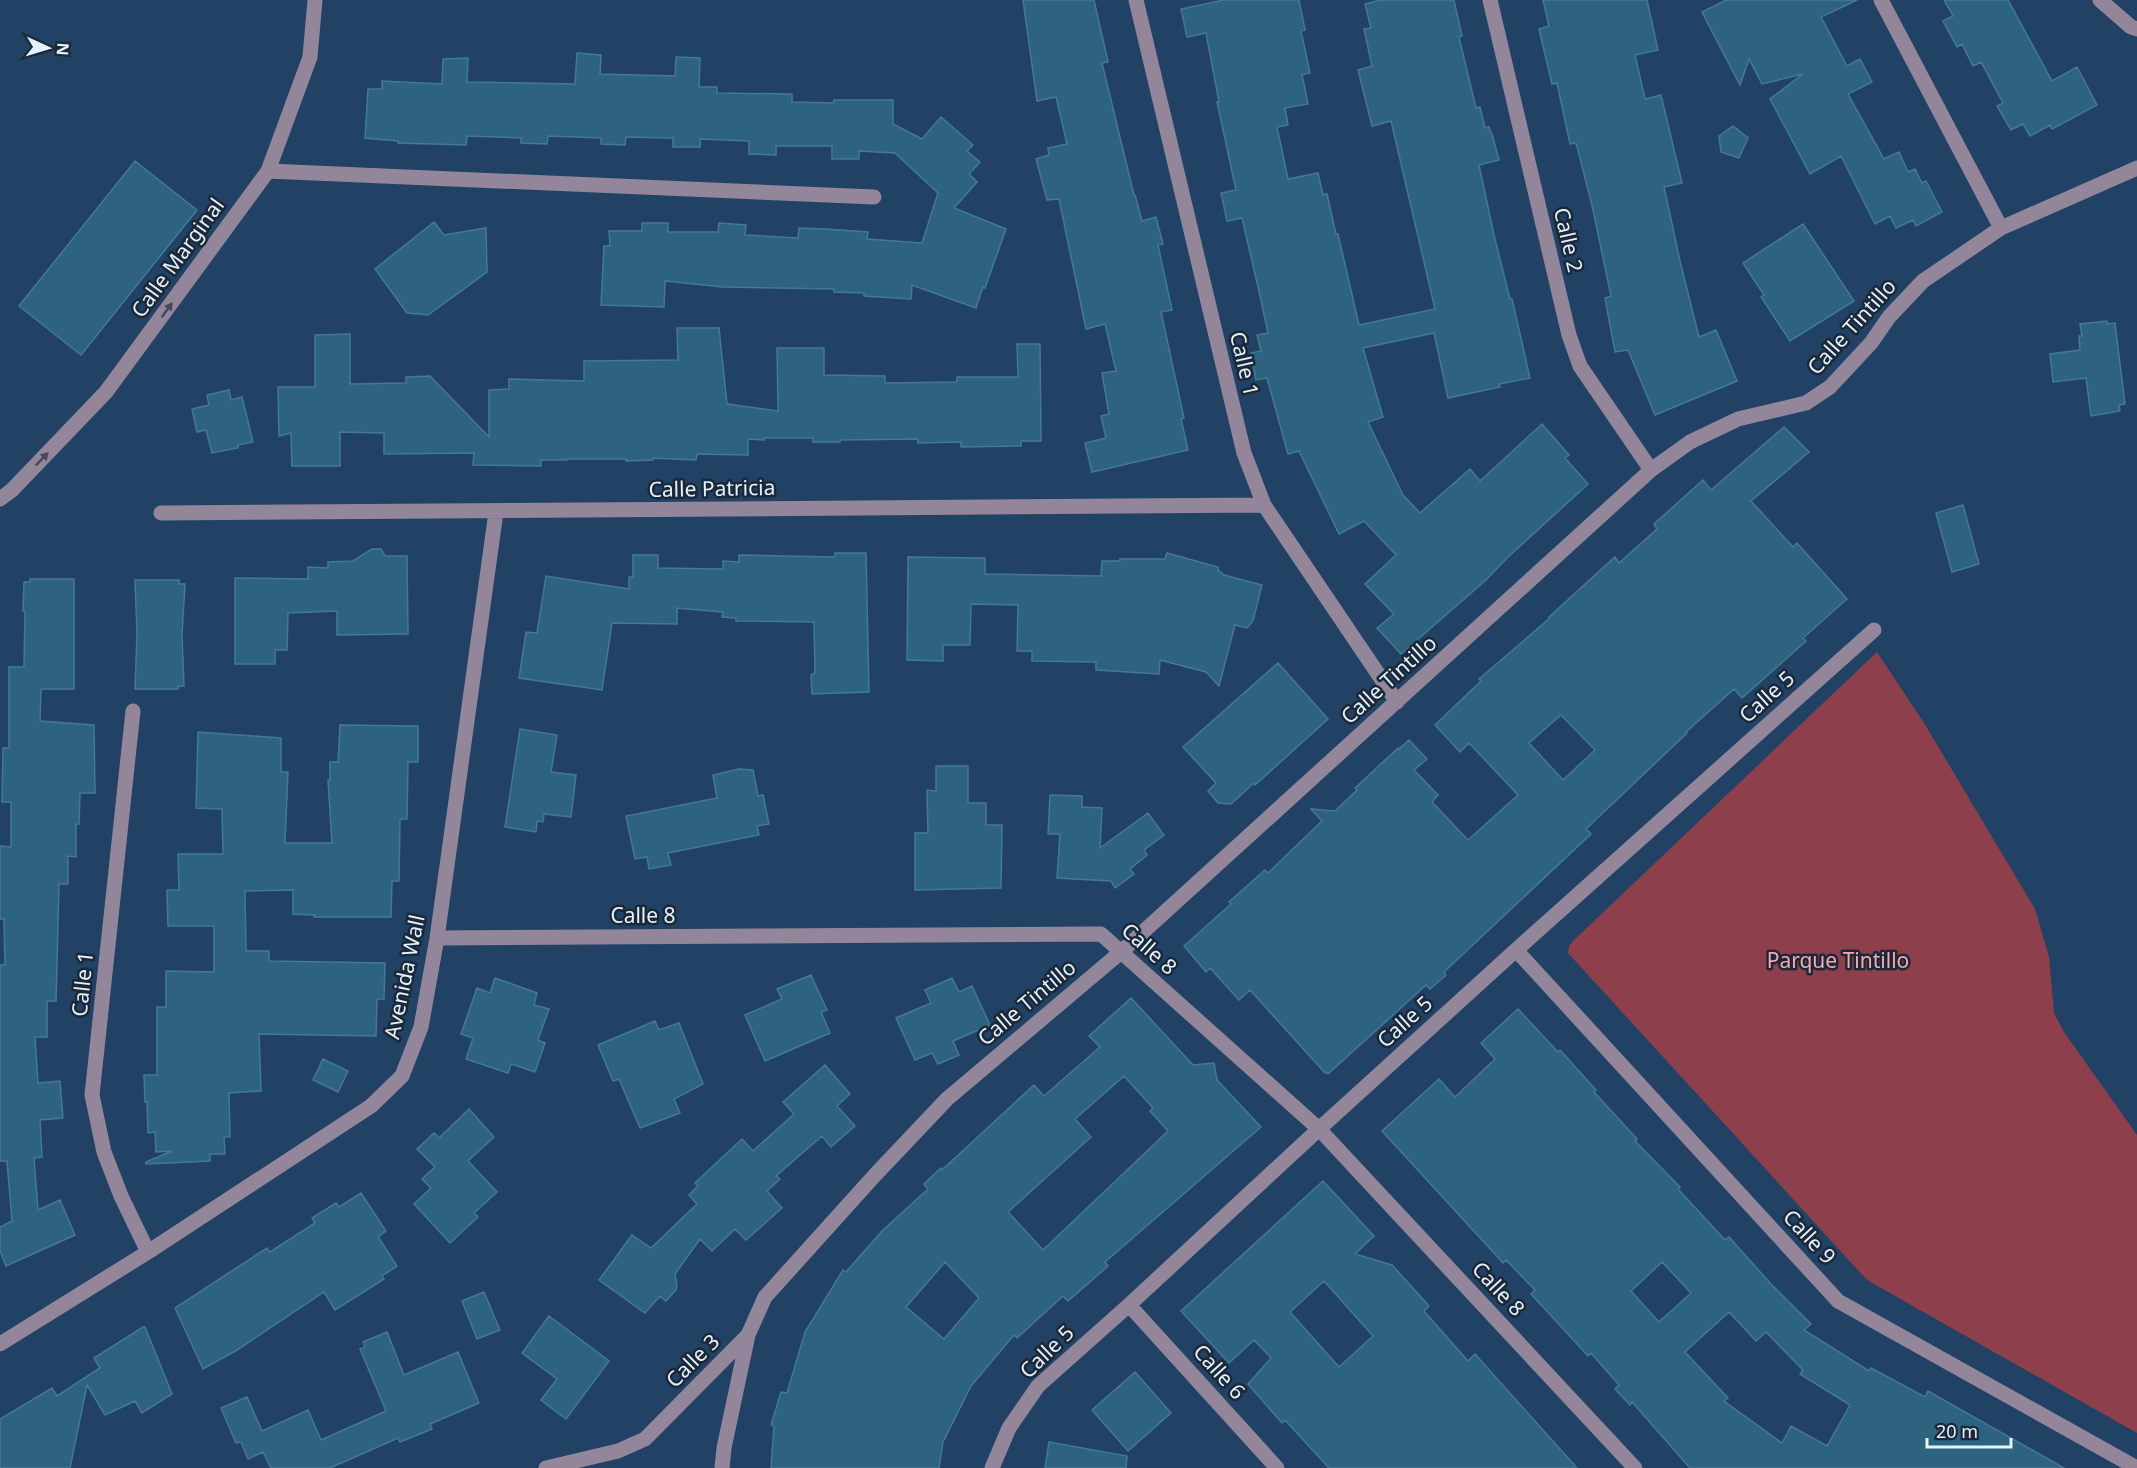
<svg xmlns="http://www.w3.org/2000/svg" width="2137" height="1468" font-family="'Noto Sans',sans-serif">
	<rect width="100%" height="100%" fill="#224265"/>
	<path fill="#8d3f4b" d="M1877 652 1924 723 2035 909 2049 957 2054 1013 2064 1032 2137 1135V1433L1867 1280 1568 953 1569 946 1573 941Z"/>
	<path fill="#2d637e" stroke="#437995" stroke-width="1.5" fill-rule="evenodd" d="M1023 0H1094L1108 62 1102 63 1134 195H1135L1142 221 1156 217 1163 244 1158 245 1172 310 1161 312 1184 418 1181 419 1188 450 1092 472 1085 443 1106 438 1101 416 1109 414 1102 373 1116 371 1105 324 1086 329 1059 199 1047 200 1036 159 1049 155 1048 148 1067 144 1056 97 1037 101Z
		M1224 0H1299L1305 30 1301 31 1310 73 1302 75 1308 104 1285 108 1288 125 1277 127 1288 179 1318 173 1323 195 1327 194 1336 234H1338L1359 325 1435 309 1391 121 1372 126 1358 70 1372 66 1364 29 1371 28 1365 4 1380 0H1454L1462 36 1459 37 1476 108 1480 107 1485 128 1489 127 1491 134H1492L1499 160 1479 165 1494 235 1510 299H1512L1530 378 1499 384 1500 387 1448 398 1434 333 1363 348 1383 417 1368 422 1403 495 1420 513 1470 469 1480 481 1542 424 1569 455 1565 458 1588 484 1507 558 1486 580 1401 654 1377 628 1394 614 1365 584 1396 555 1364 521 1339 534 1299 451 1288 454 1267 378 1256 380 1251 353 1261 351 1257 335 1268 333 1261 300 1242 218 1227 221 1221 193 1236 190 1217 102H1219L1206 33 1187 37 1181 9Z
		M1543 0H1647L1658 50 1635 55 1645 99 1661 95 1682 183 1664 187 1680 261 1699 337 1716 330 1737 381 1655 415 1628 350 1615 352 1605 298 1611 296 1592 205 1576 143 1570 144 1557 83 1552 84 1539 29 1549 26Z
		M1726 0H1857L1821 17 1847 66 1860 59 1872 82 1848 94 1884 159 1899 152 1908 172 1915 169 1922 183 1926 181 1942 212 1916 226 1913 220 1896 228 1890 216 1875 224 1841 156 1810 174 1770 99 1803 74 1762 84 1749 59 1740 85 1702 12Z
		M1944 0H2008L2052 81 2077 67 2097 105 2052 129 2050 125 2030 136 2023 124 2011 130 1997 106 2003 103 1981 62 1973 66 1962 44 1957 47 1943 21 1953 16Z
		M577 53 601 55 600 74 675 76 676 57 700 58 699 87H717V93L792 94V102L834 103V100H893V124L922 139 941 117 973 145 967 151 980 162 969 174 977 182 954 208 1006 229 985 288 983 287 976 308 912 285 911 299 864 296V293L834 292V289L723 287 665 281 664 307 601 305 604 246H610L609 231H642V223H668V232H718L719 223 746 225 745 235 798 238 799 228 825 229 868 232 867 239 922 243 938 193 895 153 859 151V159H832V146H776V155L749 154V141L700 139V147H673V138L626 137 625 145 601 144V138L548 136 547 144 521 143V138L467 136 466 145 398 143V141L365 138 368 89H382V81L442 84 443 59 468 58 467 82 575 84Z
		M1733 126 1748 138 1739 158 1721 152 1719 136Z
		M135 161 197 210 81 355 19 306Z
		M434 222 444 235 486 228 487 272 428 315 407 313 375 269Z
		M1803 224 1854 301 1790 341 1761 297 1764 295 1743 263Z
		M2107 321V324L2115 323 2125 404 2119 405 2120 411 2091 416 2086 378 2053 382 2050 354 2080 350 2079 336H2082L2080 324Z
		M677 328H719L727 404 778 411 777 348H824V375L885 376V383L957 382V377H1018L1017 344H1040L1041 441H1021V446L961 447V442L918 443V439L840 440V442H813V438H764V440L748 439V455L697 454 696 460 653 458V460L626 461V459H567V460H541V466L473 465 474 453 384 454V433L340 432V466H292L291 433 279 436 278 387H315V335L350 334V384L406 383V377L430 376 489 437V390L509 389V379L584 381V361L678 360Z
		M229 390 231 400 242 397 253 442 238 445V448L212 453 206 430 197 432 192 409 209 405 207 395Z
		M1784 427 1809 452 1751 501 1793 547 1797 543 1847 599 1803 638 1806 641 1742 698 1734 689 1686 732 1687 733 1586 829 1591 834 1444 972 1446 975 1430 989 1426 985 1328 1074 1326 1072 1325 1073 1250 990 1239 1000 1210 968 1206 972 1184 946 1231 904 1229 902 1265 870 1268 873 1322 821 1311 809 1335 811 1357 790 1355 788 1398 748 1399 749 1409 740 1427 759 1414 770 1438 795 1432 802 1468 840 1518 795 1469 743 1460 752 1435 725 1481 681 1479 679 1550 618 1549 617 1615 557 1619 563 1657 529 1654 524 1703 480 1711 490ZM1561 715 1595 750 1563 780 1529 743Z
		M1963 505 1979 564 1952 572 1936 513Z
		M372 549H381L385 556H407L408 634 337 635V611L288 613 287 650H275V664H235V578L308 579V567L328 568V562L353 561Z
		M835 553H866L869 692 812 694 811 675 815 673 814 622 736 621V618L722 617 723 612 677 608V624L612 623 602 690 519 678 526 632 537 633 546 576 629 589V577H633V555H658V568L723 569V561L739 562V555L835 557Z
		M1167 553 1218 567V570L1224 575 1262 585 1253 621 1247 628 1235 625 1219 686 1206 672 1160 660 1159 674 1096 670V662L1032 661V651H1017L1018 605 971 604 970 645H943V661L907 660 908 557 985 558V574L1101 576 1102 561H1120V559H1165Z
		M30 579H74V689H41L40 721 94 725 95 793H80L79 824H76V857L68 856V884H59L56 1001H47V1037H35L38 1083 60 1081 63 1118 40 1120 42 1157 34 1158 38 1210 60 1200 75 1235 6 1266 0 1251V1227L12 1221 7 1161H0V965H5L4 919H0V846L11 847V802H2L3 748H9V667H24L25 611H23L24 582H30Z
		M135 580H179V584H185L182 635 184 686H178V689H135L137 634Z
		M1278 663 1328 719 1255 785 1254 783 1231 804 1218 803 1208 791 1216 783 1183 747Z
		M340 725 418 726V762H408L407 819H400L399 881H392L391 917H314L315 915 293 914V890L245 891 246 951H269V961L385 963 384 999H377L376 1036 259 1034 261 1091 229 1093 230 1137H224L225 1154H210V1161L146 1164V1162L172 1151 156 1152 155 1132 148 1133 147 1102H145L144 1075H157V1007H166V971L214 972V926H168L167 890H179L178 854H223L222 809 196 808 198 732 281 738V772H288L285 843H332L328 780H330V762H338Z
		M520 729 557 735 551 772 576 775 571 817 544 814 543 822 537 821 536 832 505 827Z
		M936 766H968V803H986V825H1002L1001 888 915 890V833H928L927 790 936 791Z
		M739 769 753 770 758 796 763 795 769 824 757 826 759 835 668 853 671 865 649 869 647 857 635 859 626 816 717 798 713 775Z
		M1050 795 1082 796V807L1102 808 1100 848 1148 813 1164 835 1144 850 1147 855 1130 869 1134 874 1115 888 1111 881 1057 878 1060 834H1048Z
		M811 975 827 1010 821 1012 830 1033 765 1061 745 1015 782 999 777 989Z
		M495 978 537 993 534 1005 549 1009 538 1040 545 1043 535 1072 511 1064 508 1073 466 1059 473 1038 461 1034 477 988 490 993Z
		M952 978 959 992 972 986 990 1025 953 1041 959 1055 938 1064 932 1053 915 1060 896 1018 931 1003 925 990Z
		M1131 998 1193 1065 1214 1063 1217 1080 1261 1127 1105 1262 1108 1266 1068 1301 1063 1296 1017 1338 1014 1335 971 1386 943 1442 939 1468H771L774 1426 771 1425 781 1392 787 1393 805 1332 843 1270 846 1272 882 1231 928 1189 924 1184 941 1168 942 1170 1034 1085 1044 1096 1100 1047 1089 1036ZM1124 1076 1153 1108 1150 1111 1168 1131 1043 1250 1008 1212 1091 1137 1075 1119ZM945 1262 979 1298 944 1339 906 1307Z
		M1518 1009 1558 1052 1560 1050 1596 1090 1594 1092 1637 1139 1635 1141 1680 1187 1678 1189 1725 1240 1729 1237 1771 1284 1811 1324 1804 1330 1869 1371 1871 1368 1925 1397 1928 1391 2064 1468H1690L1632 1402 1630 1405 1615 1389 1619 1385 1591 1353 1588 1356 1531 1294 1535 1290 1506 1260 1503 1263 1382 1131 1439 1079 1455 1097 1495 1059 1481 1043ZM1662 1262 1691 1293 1659 1322 1631 1291ZM1729 1312 1756 1341 1766 1332 1803 1370 1800 1374 1850 1405 1827 1446 1791 1426 1782 1443 1724 1401 1728 1398 1685 1352Z
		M655 1021 659 1030 679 1023 703 1084 674 1099 680 1113 640 1128 619 1079 613 1081 598 1045Z
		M323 1059 348 1071 338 1092 313 1080Z
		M825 1065 850 1094 837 1106 855 1126 831 1147 822 1136 776 1176 780 1179 767 1191 782 1208 746 1240 735 1229 712 1251 700 1239 675 1274 677 1285 676 1290 666 1301 660 1296 645 1313 599 1280 632 1235 651 1248 697 1204 689 1195 698 1186 695 1183 742 1139 753 1151 794 1114 783 1102Z
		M469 1109 494 1137 468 1161 497 1192 474 1213 478 1217 450 1243 414 1204 431 1188 422 1179 435 1167 417 1149 434 1133 439 1138Z
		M1323 1181 1374 1236 1355 1254 1392 1265 1429 1306 1424 1311 1468 1361 1475 1354 1577 1468H1329L1285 1420 1282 1423 1248 1384 1271 1358 1254 1340 1229 1363 1181 1311ZM1324 1281 1373 1336 1339 1367 1290 1312Z
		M361 1193 386 1231 378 1237 397 1266 382 1276 384 1279 335 1310 324 1292 237 1350 203 1369 175 1308 267 1248 270 1252 315 1223 312 1218 336 1203 339 1207Z
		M484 1292 500 1330 477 1339 462 1301Z
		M549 1316 609 1361 566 1419 541 1400 557 1379 522 1353Z
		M143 1327H145L172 1394 142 1413 135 1401 105 1415 87 1385 70 1468H0V1419L52 1388 57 1396 100 1368 94 1358Z
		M387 1332 404 1375 458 1352 479 1403 430 1424 432 1429 400 1442 398 1438 330 1468H271L263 1452 248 1459 241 1442 236 1443 221 1408 247 1397 262 1431 308 1410 321 1440 386 1411 360 1349 365 1347 363 1342Z
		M1135 1372 1171 1413 1128 1451 1092 1410Z
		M1049 1442 1127 1456 1126 1468H1045Z"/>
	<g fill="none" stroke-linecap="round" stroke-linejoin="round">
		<path stroke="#93869a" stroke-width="15" d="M1136 0 1244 453 1264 505 1397 702
			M1490 0 1569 335 1580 366 1651 470
			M1881 0 2001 228
			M2100 0 2131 27 2137 29
			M268 171 874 197
			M0 499 12 490 106 392 268 171 310 57 315 0
			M161 513 1264 505
			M133 711 92 1095 104 1152 121 1196 148 1252
			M437 938 1101 934 1319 1129 1635 1468
			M1516 950 1838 1301 2137 1468
			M1129 1305 1277 1468
			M0 1344 148 1252 371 1106 402 1076 421 1027 437 938 496 512
			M546 1468 618 1451 645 1439 748 1335
			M722 1468 724 1448 748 1335 765 1297 875 1175 947 1099 1121 952 1651 470 1690 442 1738 419 1806 403 1830 387 1871 343 1889 317 1923 281 2001 228 2137 168
			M992 1468 1009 1428 1038 1386 1129 1305 1319 1129 1516 950 1874 630"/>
	</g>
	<defs><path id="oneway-solid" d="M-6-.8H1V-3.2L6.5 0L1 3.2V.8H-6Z" transform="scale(1.5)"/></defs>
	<g fill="#44495a">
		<use href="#oneway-solid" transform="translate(167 310) rotate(-54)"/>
		<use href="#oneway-solid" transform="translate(42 459) rotate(-46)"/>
	</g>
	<g text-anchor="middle" stroke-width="5" stroke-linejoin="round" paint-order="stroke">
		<g font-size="21" fill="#e6f1fe" stroke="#1a2838">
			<text transform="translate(1568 240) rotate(77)" y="7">Calle 2</text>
			<text transform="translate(178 258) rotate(-54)" y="7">Calle Marginal</text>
			<text transform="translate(1852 327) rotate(-48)" y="7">Calle Tintillo</text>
			<text transform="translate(1244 364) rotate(77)" y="7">Calle 1</text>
			<text transform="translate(712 489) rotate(-1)" y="7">Calle Patricia</text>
			<text transform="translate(1389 680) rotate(-42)" y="7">Calle Tintillo</text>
			<text transform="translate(1767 697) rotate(-42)" y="7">Calle 5</text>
			<text x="643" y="923">Calle 8</text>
			<text transform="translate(1149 949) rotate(42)" y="7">Calle 8</text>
			<text transform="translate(405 977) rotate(-78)" y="7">Avenida Wall</text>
			<text transform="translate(83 984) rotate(-84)" y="7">Calle 1</text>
			<text transform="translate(1027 1003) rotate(-40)" y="7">Calle Tintillo</text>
			<text transform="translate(1405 1022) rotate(-42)" y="7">Calle 5</text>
			<text transform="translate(1809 1237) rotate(47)" y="7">Calle 9</text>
			<text transform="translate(1498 1289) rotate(47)" y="7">Calle 8</text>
			<text transform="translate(1047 1352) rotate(-44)" y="7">Calle 5</text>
			<text transform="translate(693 1361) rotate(-45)" y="7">Calle 3</text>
			<text transform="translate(1219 1372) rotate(48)" y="7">Calle 6</text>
		</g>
		<g font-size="21" fill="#f8a7af" stroke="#1a2838">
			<text x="1838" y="968">Parque Tintillo</text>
		</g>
	</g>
	<g transform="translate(48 48) rotate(94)" stroke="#1a2838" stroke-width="4.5" paint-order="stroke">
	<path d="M0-4.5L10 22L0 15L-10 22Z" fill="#e6f1fe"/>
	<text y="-9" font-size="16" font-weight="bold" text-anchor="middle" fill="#e6f1fe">N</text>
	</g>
	<path d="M1927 1438v9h84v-9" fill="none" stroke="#e6f1fe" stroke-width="3"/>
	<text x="1936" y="1438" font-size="18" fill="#e6f1fe" stroke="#1a2838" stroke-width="4.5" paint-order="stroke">20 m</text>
</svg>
